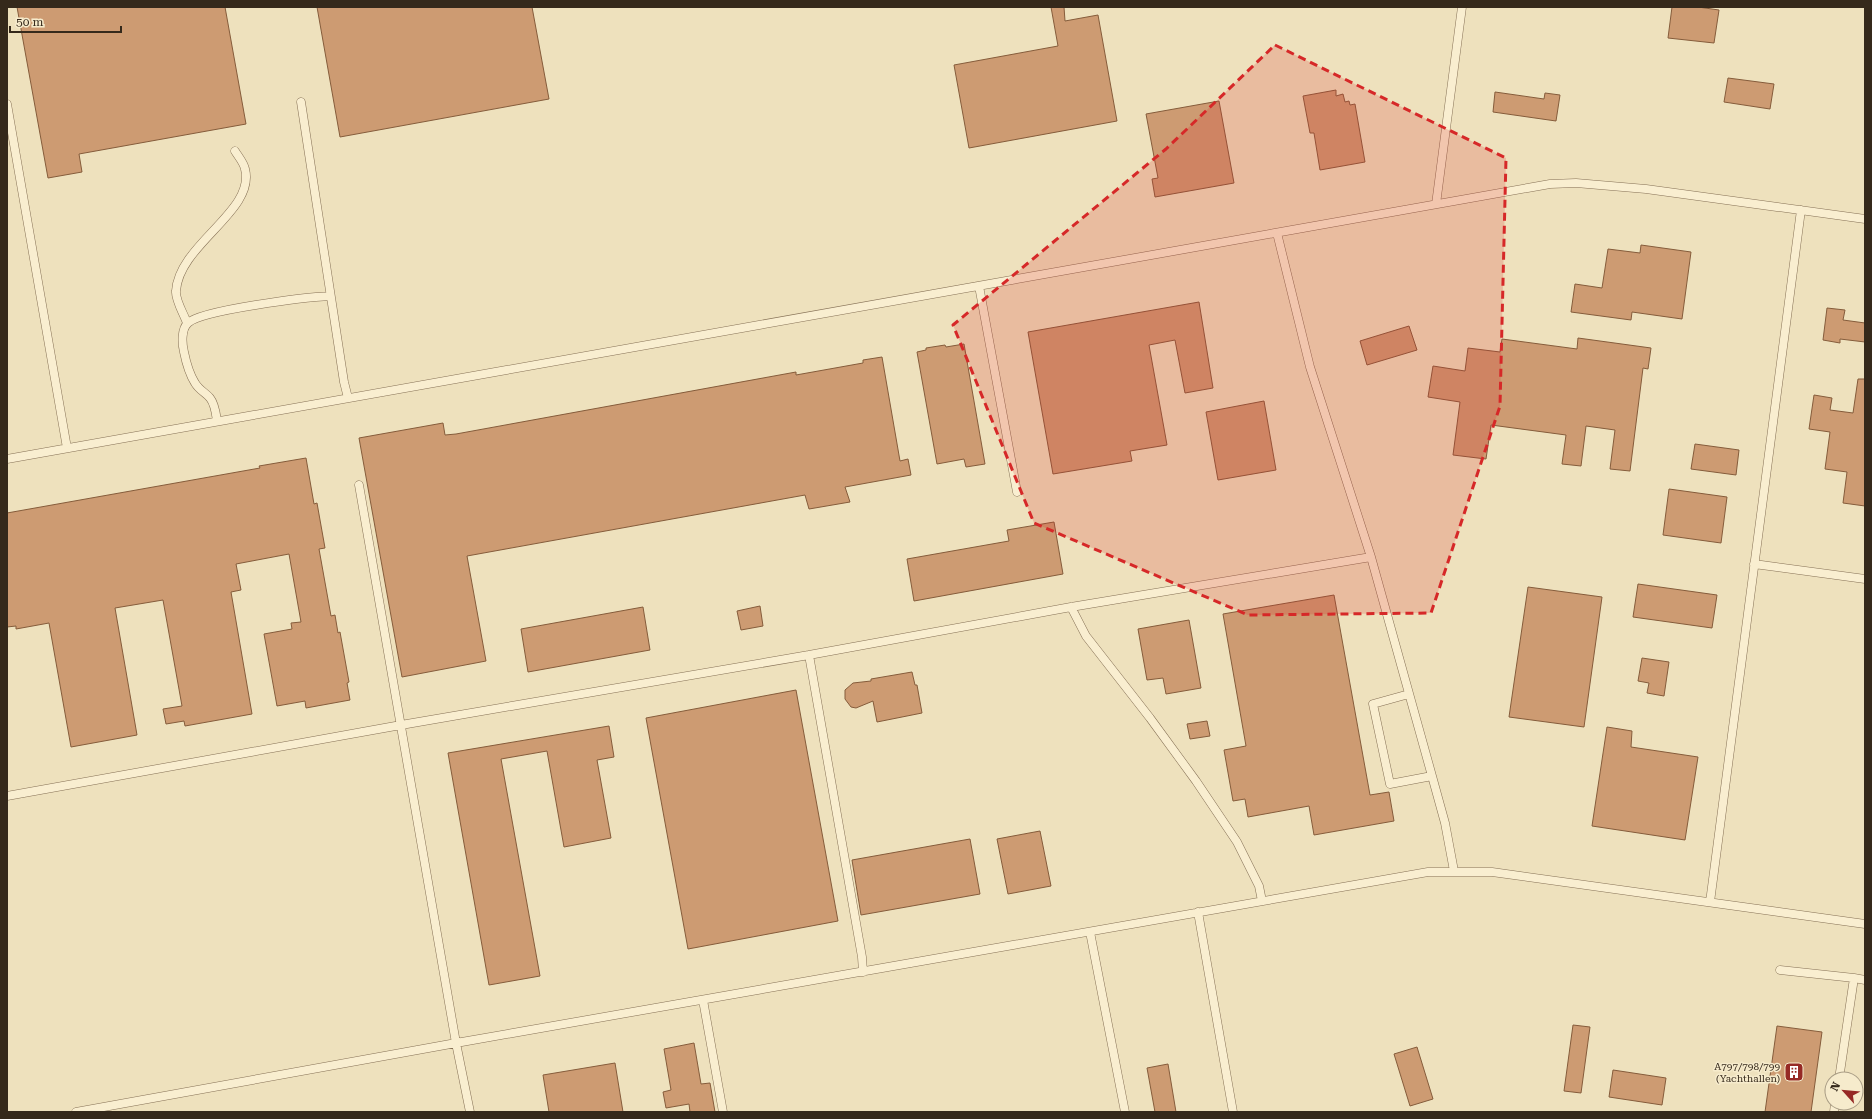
<svg xmlns="http://www.w3.org/2000/svg" width="1872" height="1119" font-family="'Roboto Serif',serif">
	<rect width="100%" height="100%" fill="#eee1bd"/>
	<path fill="#cd9b72" stroke="#855c3b" d="M17 7H225L246 124 79 154 82 172 48 178Z
		M317 7H532L549 99 340 137Z
		M1051 7H1064L1065 21 1098 15 1117 121 969 148 954 65 1058 46Z
		M1672 7H1698L1719 10 1714 43 1668 38Z
		M1728 78 1774 84 1770 109 1724 102Z
		M1336 90V96L1343 94 1345 102 1349 101 1350 105 1355 104 1365 162 1320 170 1314 133H1310L1303 96Z
		M1495 92 1544 99 1545 93 1560 95 1556 121 1493 112Z
		M1219 101 1234 183 1155 197 1152 179 1158 178 1146 114Z
		M1641 245 1691 252 1682 319 1632 312 1631 320 1571 312 1575 284 1602 288 1608 249 1640 253Z
		M1199 302 1213 388 1185 393 1175 340 1149 345 1167 445 1130 451 1132 461 1053 474 1028 332Z
		M1827 308 1845 310 1843 320 1865 323V342L1840 339V343L1823 340Z
		M1409 326 1417 350 1367 365 1360 341Z
		M1578 338 1651 348 1648 369 1643 368 1630 471 1610 469 1615 430 1586 426 1581 466 1562 464 1566 435 1491 425 1486 459 1453 455 1460 402 1428 397 1433 366 1465 371 1468 348 1500 352 1502 339 1577 349Z
		M964 344 985 464 966 467 964 459 937 464 917 352 926 350V348L945 345 946 347Z
		M882 357 900 461 908 459 911 475 845 487 850 502 809 509 805 495 467 556 486 661 402 677 359 438 443 423 445 435 456 434 796 372V375L863 363V360Z
		M1858 379H1865V506L1843 503 1847 472 1825 469 1830 432 1809 429 1814 395 1832 398 1830 410 1853 413Z
		M1264 401 1276 470 1218 480 1206 412Z
		M1695 444 1739 450 1736 475 1691 469Z
		M306 458 314 504 317 503 325 548 319 549 331 616 335 615 338 633 340 632 349 682 347 683 350 700 306 708 305 701 277 706 264 634 292 629 291 623 301 622 289 554 236 564 241 590 231 592 252 714 185 726 184 721 166 724 163 709 182 706 163 600 115 608 137 735 71 747 49 623 16 629V626L7 627V513L260 468 259 466Z
		M1669 489 1727 497 1721 543 1663 535Z
		M1054 522 1063 574 914 601 907 559 1009 541 1007 530Z
		M1638 584 1717 595 1712 628 1633 617Z
		M1528 587 1602 597 1584 727 1509 717Z
		M1334 595 1370 795 1389 792 1394 821 1314 835 1309 806 1248 817 1245 799 1233 801 1224 750 1246 746 1223 614Z
		M760 606 763 626 741 630 737 611Z
		M643 607 650 650 528 672 521 629Z
		M1189 620 1201 688 1166 694 1163 678 1147 680 1138 629Z
		M1642 658 1669 662 1664 696 1647 693 1649 683 1638 681Z
		M912 672 915 685H917L922 713 877 722 873 701 856 708 851 707 845 699V690L853 683 871 681V679Z
		M796 690 838 921 688 949 646 718Z
		M1207 721 1210 736 1190 739 1187 724Z
		M609 726 614 757 597 760 611 838 564 847 547 751 501 759 540 976 489 985 448 753Z
		M1607 727 1632 731 1631 747 1698 757 1685 840 1592 826Z
		M1040 831 1051 886 1008 894 997 839Z
		M970 839 980 894 861 915 852 860Z
		M1573 1025 1590 1027 1581 1093 1564 1091Z
		M1777 1026 1822 1032 1811 1112H1765Z
		M694 1043 701 1084 710 1083 715 1112H690L689 1104 666 1108 663 1092 671 1090 664 1049Z
		M1417 1047 1433 1099 1410 1106 1394 1054Z
		M615 1063 623 1112H549L543 1075Z
		M1168 1064 1176 1112H1155L1147 1068Z
		M1613 1070 1666 1078 1662 1105 1609 1097Z"/>
	<g fill="none" stroke-linecap="round" stroke-linejoin="round">
		<g stroke="#867156" stroke-width="9">
			<path id="lane" d="M301 102 344 382 348 398
				M7 104 67 448
				M1436 204 1462 7
				M1277 233 1310 367 1371 557 1432 776 1445 823 1454 871
				M979 286 1017 492
				M187 323C184 314 175 300 176 291 179 244 256 211 245 169 244 163 238 156 235 151
				M217 421C216 414 215 404 210 398 206 393 199 390 195 383 190 375 186 362 184 352 182 344 181 329 188 323 201 310 308 297 330 296
				M7 459 1550 184 1576 183 1646 189 1865 219
				M359 485 456 1043 1428 872H1492L1865 924
				M1754 564 1865 579
				M1071 607 1086 636 1150 718 1196 781 1237 842 1259 886 1262 901
				M809 655 862 957 863 972
				M1409 694 1373 704 1390 784 1432 776
				M7 796 401 725 809 655 1071 607 1371 557
				M1710 902 1801 210
				M1198 912 1233 1112
				M1090 932 1125 1112
				M1780 970 1854 978
				M703 1000 723 1112
				M1839 1079 1854 978 1865 980
				M76 1112 456 1043 470 1112
				M1834 1112 1835 1103"/>
		</g>
		<use href="#lane" stroke="#f9eed0" stroke-width="8"/>
	</g>
	<path fill="#d62828" fill-opacity="0.2" stroke="#d62828" stroke-width="3" stroke-dasharray="8 5" stroke-linejoin="round" d="M1275 45 1506 158 1500 406 1431 613 1248 615 1034 523 953 325 1166 149Z"/>
	<defs>
		<g id="building-square" transform="scale(1)"><rect x="-9" y="-9" width="18" height="18" rx="4" fill="#962925" stroke="#f6ebcc"/><path d="M-4-6H4V6H1V3H-1V6H-4ZM-2.5-4.3h1.7v1.8h-1.7ZM.8-4.3h1.7v1.8H.8ZM-2.5-1h1.7V.8h-1.7ZM.8-1h1.7V.8H.8Z" fill="#fff"/></g>
	</defs>
	<g fill-rule="evenodd">
		<use href="#building-square" x="1794" y="1072"/>
	</g>
	<g text-anchor="middle" stroke-width="3" stroke-linejoin="round" paint-order="stroke">
		<g font-size="10" fill="#35291b" stroke="#f6ebcc" text-anchor="end">
			<text x="1780" y="1070">A797/798/799<tspan x="1780" dy="12">(Yachthallen)</tspan></text>
		</g>
	</g>
	<rect width="1872" height="1119" fill="none" stroke="#35291b" stroke-width="16"/>
	<g transform="translate(1844 1091) rotate(297)"><circle r="19" fill="#f6ebcc" stroke="#a99d85"/>
	<path d="M0-3L7 15L0 10L-7 15Z" fill="#962925"/>
	<text y="-6" font-size="11" font-weight="bold" text-anchor="middle" fill="#35291b">N</text>
	</g>
	<path d="M10 26v6h111v-6" fill="none" stroke="#35291b" stroke-width="2"/>
	<text x="16" y="26" font-size="12" fill="#35291b" stroke="#f6ebcc" stroke-width="3" paint-order="stroke">50 m</text>
</svg>
